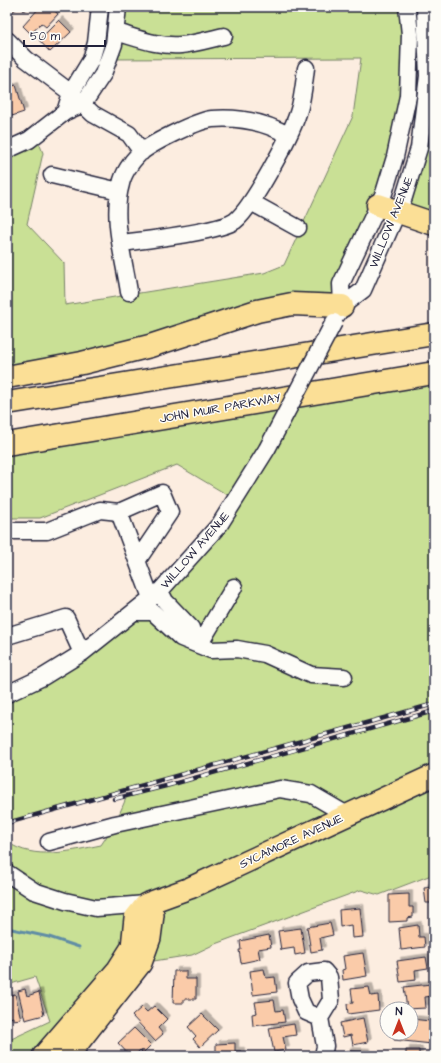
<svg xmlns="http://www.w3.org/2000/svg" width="441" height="1063" font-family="'Architects Daughter',sans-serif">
	<defs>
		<filter id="shadow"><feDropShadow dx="3.5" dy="-3.5" stdDeviation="0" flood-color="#0004"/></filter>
	</defs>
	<rect width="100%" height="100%" fill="#fcede0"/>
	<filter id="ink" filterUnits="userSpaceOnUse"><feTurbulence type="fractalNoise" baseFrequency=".025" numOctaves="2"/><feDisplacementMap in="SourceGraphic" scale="8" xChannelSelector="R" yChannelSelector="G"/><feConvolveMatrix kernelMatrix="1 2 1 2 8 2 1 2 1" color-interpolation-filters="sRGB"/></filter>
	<g filter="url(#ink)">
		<path fill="#c9e095" stroke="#768168" d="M118 7H407L410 34 395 157 341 284 342 306 292 304 7 377V150L36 135 43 153 27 224 64 263 65 305 264 273 284 265 353 116 361 58 110 59Z
			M426 96H434V224L397 212Z
			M434 375V704L7 823V694L135 612 236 500 177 465 40 518H7V444L300 399Z
			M434 711V874L379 895 361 890 215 944 192 955 141 963 132 947 43 1056H7V1041L50 1021 35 977 7 985V842C35 861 70 851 101 845L115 824 127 796Z"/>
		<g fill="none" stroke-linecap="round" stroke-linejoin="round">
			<path stroke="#608da5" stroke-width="3" d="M7 928 49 937 79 947"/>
		</g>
		<path fill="#facba9" stroke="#22223b" filter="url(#shadow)" d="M8 7H19L12 12Z
			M21 7H30L24 11Z
			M40 7H50L58 14 46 27 41 23 31 34 23 26Z
			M59 20 71 32 50 52 39 40Z
			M16 85 24 112 12 116 10 110 7 111V88Z
			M434 887V903H426L424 888Z
			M409 894V907H413V917L407 918V921L389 922V895Z
			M360 908 363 937 352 938 351 925 340 927 339 910Z
			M330 923 333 935 320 938 322 950 311 952 307 927Z
			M418 925 419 937H424L425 947 401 950 399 928Z
			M301 928 305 953 295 955 294 948 281 950 278 931Z
			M269 935 271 947 258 949 260 959 241 963 239 950H241L240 941Z
			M363 953 367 976 343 980 342 970 345 969 343 956Z
			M426 957 428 968 415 970 416 980 400 982 397 961Z
			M264 969 266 978 275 977 277 992 253 995 250 971Z
			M174 971H186V979H196V999H184V1003H173Z
			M431 984 432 996 425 997 426 1008 407 1009 404 987Z
			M369 987 371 996 378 995 379 1010 348 1014 347 1004 353 1003 351 989Z
			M25 989 27 996 39 992 44 1015 25 1020 18 991Z
			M15 994 21 1019 13 1020V1017L7 1019V996Z
			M274 1000 276 1011 283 1010 285 1022 253 1026 252 1014 257 1013 255 1002Z
			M154 1006 167 1019 158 1028 163 1034 155 1041 132 1016 142 1007 147 1012Z
			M202 1014 218 1030 200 1047 193 1039 196 1036 188 1027Z
			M363 1018 368 1042 353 1045 351 1035 343 1037 340 1023Z
			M411 1019 430 1021 429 1033H433L432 1044 394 1040V1033H411Z
			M294 1024 296 1035 283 1037 286 1050 274 1052 269 1028Z
			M134 1028 151 1045 143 1053 140 1050 134 1056H130L118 1043Z
			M235 1043V1051H241V1056H216V1044Z
			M406 1050H419V1056H406Z
			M347 1051 366 1052V1056H347Z"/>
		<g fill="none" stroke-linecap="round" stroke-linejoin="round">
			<g stroke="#22223b" stroke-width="19">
				<path id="minor" d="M100 7 96 43 91 60 71 93 65 112 83 104 103 74 114 44 118 7
					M116 32C137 38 159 47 181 45 195 44 210 39 224 36
					M7 40 26 59 71 93 93 114 129 134 142 152
					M7 150 29 140 65 112
					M52 175 119 191
					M251 202 298 228
					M121 243C144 240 219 232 235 221 252 208 291 135 298 113 303 99 304 83 306 68
					M129 292C124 258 111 218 121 184 123 174 131 162 138 155 149 144 196 121 212 119 238 117 265 122 288 135
					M342 306 341 284 384 193 395 157 408 96 410 34 407 7
					M337 315 342 306 363 290 404 197 419 148 428 76 425 7
					M7 531H47L100 510 119 512
					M137 561 170 512 162 493 119 512 151 598
					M160 591 165 601 191 628 194 642
					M135 612H153L181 638 211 650 237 649 265 654 311 675 344 677
					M7 636 66 618 82 653
					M199 645 234 587
					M7 694 43 677 82 653 160 591 220 524 267 449
					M49 842 115 824 280 789 311 794 347 815
					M7 873 34 891 65 901 96 908 146 904
					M324 971 329 977 331 1000 320 1018 306 1012 300 999 297 983 308 973Z
					M320 1018 325 1046 323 1056"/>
			</g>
			<g stroke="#22223b" stroke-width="24">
				<path id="major" d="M43 1056 118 969 132 947 135 918 146 904 190 888 434 775
					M68 1056 141 963 150 938 153 915 146 904"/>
			</g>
			<g stroke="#22223b" stroke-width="25">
				<path id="highway" d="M378 205 434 224
					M7 377 82 363 150 346 257 311 292 304 342 306
					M7 403 434 334
					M7 444 434 373"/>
			</g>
			<use href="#minor" stroke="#fdfcf7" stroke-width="16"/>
			<use href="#major" stroke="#fbdf96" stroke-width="21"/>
			<use href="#highway" stroke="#fbdf96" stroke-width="22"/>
			<g stroke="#22223b" stroke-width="4.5">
				<path id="rail" d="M114 799 166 786 434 711
					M7 823 434 704"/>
			</g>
			<use href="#rail" stroke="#fdfcf7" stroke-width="3" stroke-dasharray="9" stroke-linecap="butt"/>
			<g stroke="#22223b" stroke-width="19" stroke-linecap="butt">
				<path id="minor-bridge" d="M267 449 334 322"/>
			</g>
			<use href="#minor-bridge" stroke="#fdfcf7" stroke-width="16"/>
		</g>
	</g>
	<g text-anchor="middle" stroke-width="3" stroke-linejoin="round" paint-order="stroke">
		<g font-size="12" fill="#22223b" stroke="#fdfcf7">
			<text transform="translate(391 222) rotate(-68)" y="4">WILLOW AVENUE</text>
			<text transform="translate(220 408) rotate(-10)" y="4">JOHN MUIR PARKWAY</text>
			<text transform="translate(195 550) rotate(-49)" y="4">WILLOW AVENUE</text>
			<text transform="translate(291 841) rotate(-25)" y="4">SYCAMORE AVENUE</text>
		</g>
	</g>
	<rect width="441" height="1063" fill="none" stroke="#fdfcf7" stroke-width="24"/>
	<rect x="12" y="12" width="417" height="1039" fill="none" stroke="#22223b" stroke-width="1.5" filter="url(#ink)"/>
	<g transform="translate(399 1021)"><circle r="19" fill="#fdfcf7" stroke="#a5a5ac"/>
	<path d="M0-3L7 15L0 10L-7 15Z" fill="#c8321e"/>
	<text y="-6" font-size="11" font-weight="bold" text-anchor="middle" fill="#22223b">N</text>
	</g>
	<path d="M24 40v6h81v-6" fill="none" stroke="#22223b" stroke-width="2"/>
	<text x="30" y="40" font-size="12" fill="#22223b" stroke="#fdfcf7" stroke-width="3" paint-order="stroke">50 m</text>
</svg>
